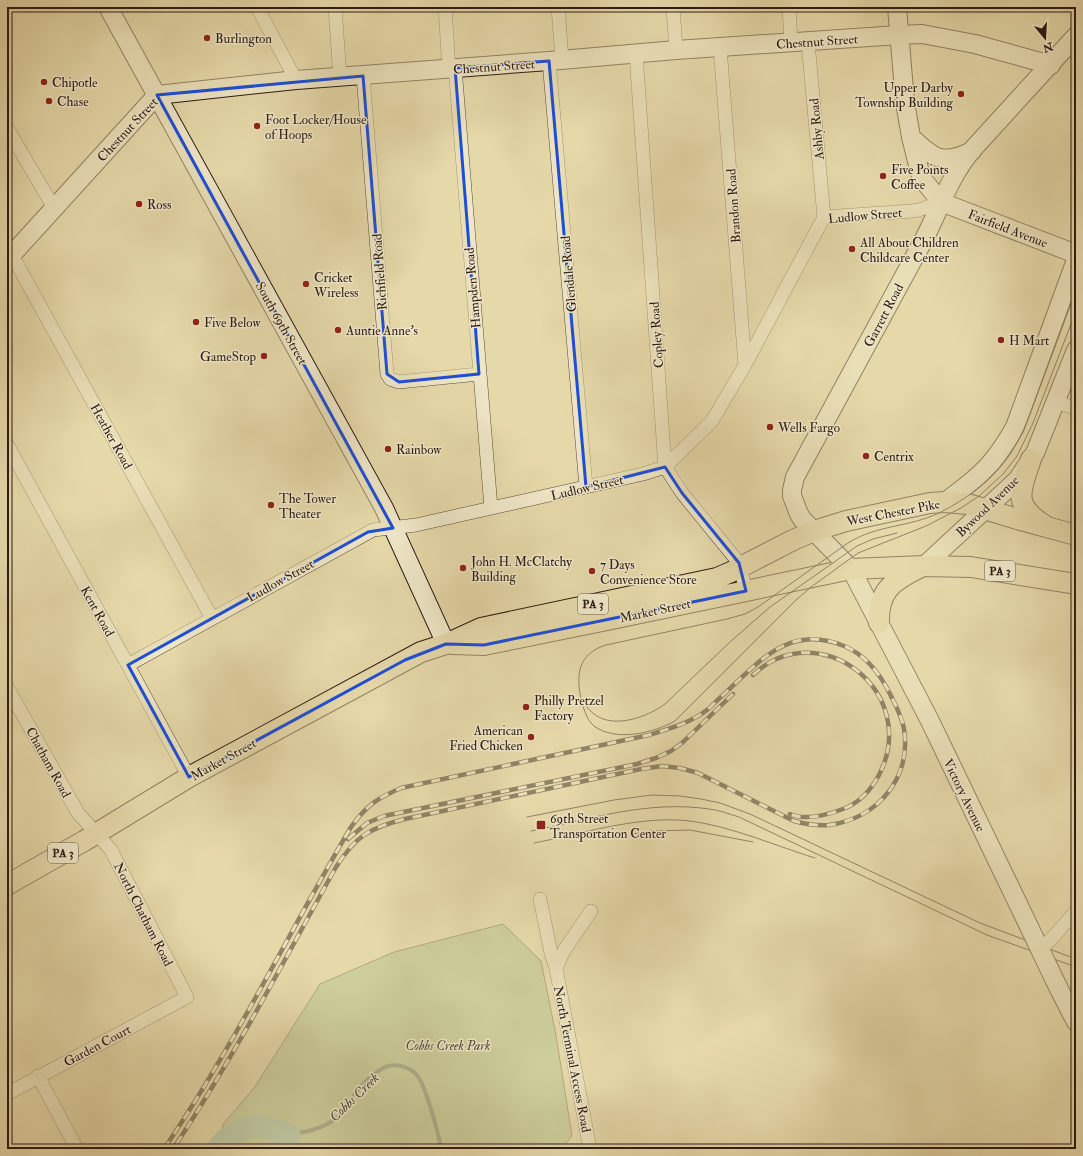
<svg xmlns="http://www.w3.org/2000/svg" width="1083" height="1156" font-family="'IM FELL Double Pica',serif">
	<rect width="100%" height="100%" fill="#e5d8a9"/>
	<filter id="stains"><feTurbulence type="fractalNoise" baseFrequency=".005" numOctaves="4"/><feColorMatrix values="0 0 0 0 .2 0 0 0 0 .09 0 0 0 0 .02 0 0 0 .5 -.17"/></filter>
	<radialGradient id="worn" r=".72"><stop offset=".6" stop-color="#630" stop-opacity="0"/><stop offset="1" stop-color="#630" stop-opacity=".3"/></radialGradient>
	<path fill="#afc08c" stroke="#6d6e50" d="M503 924 541 961 556 1035 572 1136 561 1149H220L223 1124 254 1088 320 984 394 952Z"/>
	<g fill="none" stroke-linecap="round" stroke-linejoin="round">
		<path stroke="#6b7b6a" stroke-width="4" d="M289 1135C304 1132 323 1129 335 1119 342 1115 344 1109 349 1103 356 1091 368 1077 380 1070 391 1062 407 1065 416 1074 425 1083 439 1135 441 1149"/>
		<path stroke="#96bba4" stroke-width="23" d="M218 1149C227 1135 245 1125 261 1127 270 1128 280 1132 289 1135"/>
		<g stroke="#5a4a39" stroke-width="14">
			<path id="street" d="M257 7 296 80
				M335 7 340 77
				M445 7 449 69
				M558 7 562 60
				M673 7 676 50
				M789 7 791 43
				M808 42 824 217
				M720 47 745 365
				M636 54 665 467 682 493 739 563 746 591
				M549 61 586 487
				M455 68 491 508
				M363 76 387 374 390 379 399 382 479 374
				M7 128 54 208
				M12 255 212 618
				M1055 402 1076 408
				M7 444 189 777
				M128 665 373 530 416 525 643 474 665 467 712 421 745 365 824 217 912 211 919 210 941 202
				M7 687 78 813 111 850 187 997 7 1094
				M540 899 551 953 556 968 590 1149
				M1054 936 1076 911
				M556 968 565 949 591 911
				M38 1076 77 1149"/>
		</g>
		<g stroke="#2b1b14" stroke-width="20">
			<path id="secondary" d="M108 7 384 508 446 644
				M897 7 905 102 911 137 920 173 924 181 941 202 1076 254
				M911 137C933 158 942 166 972 151
				M7 260 157 95 296 80 549 61 676 50 899 35 922 34 975 44 1051 65
				M945 502C959 491 974 481 986 468 998 456 1007 441 1015 427L1076 260
				M924 566 1018 479 1035 453 1076 350
				M1034 937 930 721 851 569 802 519 799 514 792 496V490L795 477C838 399 880 321 922 243 940 210 947 180 972 150L1076 36
				M1059 989 1076 1022"/>
		</g>
		<g stroke="#2b1b14" stroke-width="22">
			<path id="primary" d="M1031 459C1021 490 1011 504 1044 525
				M879 623C878 591 892 581 919 568
				M452 644 484 645 602 621 851 569 924 566 971 567 1076 584
				M7 885 84 841 189 777 421 652 446 644 481 628 717 578 731 572 793 540 814 531 846 521 930 503 945 502 968 504 1017 519 1076 535"/>
		</g>
		<use href="#street" stroke="#eee6c7" stroke-width="13"/>
		<use href="#secondary" stroke="#eee6c7" stroke-width="18"/>
		<use href="#primary" stroke="#e5d8a9" stroke-width="20"/>
		<path stroke="#2b1b14" stroke-width="1" d="M1076 290C1064 323 1052 355 1040 387 1032 409 1024 433 1011 453 994 479 967 499 939 513 910 527 876 525 848 543L758 607 745 614 727 619 606 645C578 654 576 674 581 699 584 709 586 719 594 726 615 742 654 733 675 721L796 600 811 587 858 553 926 526 961 508 979 496 1003 474 1017 456 1033 423 1076 311
			M585 704C602 733 643 720 665 704L730 642 770 607 857 546 873 539 897 533
			M527 817 614 800 652 795 680 796 701 799 720 803 750 814 980 923 1076 959
			M531 831C590 819 649 800 709 809 719 810 729 814 739 817L987 935 1076 967
			M633 834 652 831 690 830 753 842
			M534 843C581 834 630 818 678 820 721 822 773 845 815 858"/>
		<g stroke="#2b1b14" stroke-width="4.5">
			<path id="rail" d="M753 675C818 613 922 691 879 775 871 790 859 803 843 809 827 815 806 821 790 814
				M348 839 367 823 384 816 637 764 656 758 671 751 682 743 733 694
				M164 1149C234 1046 288 934 351 827 367 805 376 799 401 788L649 735C669 729 690 723 707 710 712 706 717 700 722 696 759 662 789 623 844 646 866 655 881 675 891 696 896 706 902 717 904 729 912 778 877 819 829 825 817 826 805 824 794 821L698 773 680 768 662 766 641 769 405 819C369 828 356 836 336 867 283 962 233 1059 173 1149"/>
		</g>
		<use href="#rail" stroke="#eee6c7" stroke-width="3" stroke-dasharray="9" stroke-linecap="butt"/>
		<g stroke="#5a4a39" stroke-width="14" stroke-linecap="butt">
			<path id="street-bridge" d="M1040 951 1054 936"/>
		</g>
		<g stroke="#2b1b14" stroke-width="20" stroke-linecap="butt">
			<path id="secondary-bridge" d="M1034 937 1059 989"/>
		</g>
		<use href="#street-bridge" stroke="#eee6c7" stroke-width="13"/>
		<use href="#secondary-bridge" stroke="#eee6c7" stroke-width="18"/>
	</g>
	<path d="M0 0H1083V1156H0ZM549 61 586 487 665 467 682 493 739 563 746 591 484 645 446 644 405 660 189 777 128 665 368 532 393 528 157 95 363 76 387 374 399 382 479 374 455 68Z" fill="#e5d8a9" fill-opacity=".55" fill-rule="evenodd"/>
	<path fill="none" stroke="#1d4ed8" stroke-width="3" stroke-linejoin="round" d="M549 61 586 487 665 467 682 493 739 563 746 591 484 645 446 644 405 660 189 777 128 665 368 532 393 528 157 95 363 76 387 374 399 382 479 374 455 68Z"/>
	<g fill="#8f2418" stroke="#eee6c7" stroke-width="1.5">
		<circle cx="207" cy="38" r="4"/>
		<circle cx="44" cy="82" r="4"/>
		<circle cx="961" cy="94" r="4"/>
		<circle cx="49" cy="101" r="4"/>
		<circle cx="257" cy="126" r="4"/>
		<circle cx="883" cy="176" r="4"/>
		<circle cx="139" cy="204" r="4"/>
		<circle cx="852" cy="249" r="4"/>
		<circle cx="306" cy="284" r="4"/>
		<circle cx="196" cy="322" r="4"/>
		<circle cx="338" cy="330" r="4"/>
		<circle cx="1001" cy="340" r="4"/>
		<circle cx="264" cy="356" r="4"/>
		<circle cx="770" cy="427" r="4"/>
		<circle cx="388" cy="449" r="4"/>
		<circle cx="866" cy="456" r="4"/>
		<circle cx="271" cy="505" r="4"/>
		<circle cx="463" cy="568" r="4"/>
		<circle cx="592" cy="571" r="4"/>
		<circle cx="526" cy="707" r="4"/>
		<circle cx="531" cy="737" r="4"/>
		<rect x="536" y="820" width="10" height="10" rx="2"/>
	</g>
	<g text-anchor="middle" stroke-width="3" stroke-linejoin="round" paint-order="stroke">
		<g fill="#eee6c7" stroke="#66584a" stroke-width="1">
			<rect x="985" y="561" width="30" height="20" rx="3"/>
			<rect x="578" y="594" width="30" height="20" rx="3"/>
			<rect x="48" y="843" width="30" height="20" rx="3"/>
		</g>
		<g font-size="12" font-weight="bold" fill="#2b1b14">
			<text x="1000" y="575">PA 3</text>
			<text x="593" y="608">PA 3</text>
			<text x="63" y="857">PA 3</text>
		</g>
		<g font-size="13" fill="#2b1b14" stroke="#eee6c7" text-anchor="start">
			<text x="215" y="43">Burlington</text>
			<text x="52" y="87">Chipotle</text>
			<text x="953" y="92" text-anchor="end">Upper Darby<tspan x="953" dy="15">Township Building</tspan></text>
			<text x="57" y="106">Chase</text>
			<text x="265" y="124">Foot Locker/House<tspan x="265" dy="15">of Hoops</tspan></text>
			<text x="891" y="174">Five Points<tspan x="891" dy="15">Coffee</tspan></text>
			<text x="147" y="209">Ross</text>
			<text x="860" y="247">All About Children<tspan x="860" dy="15">Childcare Center</tspan></text>
			<text x="314" y="282">Cricket<tspan x="314" dy="15">Wireless</tspan></text>
			<text x="204" y="327">Five Below</text>
			<text x="346" y="335">Auntie Anne's</text>
			<text x="1009" y="345">H Mart</text>
			<text x="256" y="361" text-anchor="end">GameStop</text>
			<text x="778" y="432">Wells Fargo</text>
			<text x="396" y="454">Rainbow</text>
			<text x="874" y="461">Centrix</text>
			<text x="279" y="503">The Tower<tspan x="279" dy="15">Theater</tspan></text>
			<text x="471" y="566">John H. McClatchy<tspan x="471" dy="15">Building</tspan></text>
			<text x="600" y="569">7 Days<tspan x="600" dy="15">Convenience Store</tspan></text>
			<text x="534" y="705">Philly Pretzel<tspan x="534" dy="15">Factory</tspan></text>
			<text x="523" y="735" text-anchor="end">American<tspan x="523" dy="15">Fried Chicken</tspan></text>
			<text x="550" y="823">69th Street<tspan x="550" dy="15">Transportation Center</tspan></text>
		</g>
		<g font-size="13" fill="#2b1b14" stroke="#eee6c7">
			<text transform="translate(817 41) rotate(-4)" y="5">Chestnut Street</text>
			<text transform="translate(494 66) rotate(-4)" y="5">Chestnut Street</text>
			<text transform="translate(127 129) rotate(-47)" y="5">Chestnut Street</text>
			<text transform="translate(816 129) rotate(-95)" y="5">Ashby Road</text>
			<text transform="translate(733 206) rotate(-94)" y="5">Brandon Road</text>
			<text transform="translate(865 215) rotate(-5)" y="5">Ludlow Street</text>
			<text transform="translate(1008 228) rotate(21)" y="5">Fairfield Avenue</text>
			<text transform="translate(379 272) rotate(-94)" y="5">Richfield Road</text>
			<text transform="translate(568 274) rotate(-95)" y="5">Glendale Road</text>
			<text transform="translate(472 288) rotate(-95)" y="5">Hampden Road</text>
			<text transform="translate(883 315) rotate(-62)" y="5">Garrett Road</text>
			<text transform="translate(282 323) rotate(61)" y="5">South 69th Street</text>
			<text transform="translate(656 335) rotate(-94)" y="5">Copley Road</text>
			<text transform="translate(112 436) rotate(61)" y="5">Heather Road</text>
			<text transform="translate(587 487) rotate(-13)" y="5">Ludlow Street</text>
			<text transform="translate(987 506) rotate(-44)" y="5">Bywood Avenue</text>
			<text transform="translate(893 512) rotate(-11)" y="5">West Chester Pike</text>
			<text transform="translate(280 580) rotate(-29)" y="5">Ludlow Street</text>
			<text transform="translate(655 610) rotate(-12)" y="5">Market Street</text>
			<text transform="translate(98 611) rotate(61)" y="5">Kent Road</text>
			<text transform="translate(223 759) rotate(-29)" y="5">Market Street</text>
			<text transform="translate(49 762) rotate(61)" y="5">Chatham Road</text>
			<text transform="translate(965 795) rotate(64)" y="5">Victory Avenue</text>
			<text transform="translate(144 914) rotate(63)" y="5">North Chatham Road</text>
			<text transform="translate(97 1045) rotate(-28)" y="5">Garden Court</text>
			<text transform="translate(573 1059) rotate(79)" y="5">North Terminal Access Road</text>
		</g>
		<g font-size="13" font-style="italic" fill="#534d38" stroke="#eee6c7">
			<text x="448" y="1050">Cobbs Creek Park</text>
		</g>
		<g font-size="14" font-style="italic" fill="#4b4b3f" stroke="#eee6c7">
			<text transform="translate(354 1097) rotate(-44)" y="5">Cobbs Creek</text>
		</g>
	</g>
	<rect width="1083" height="1156" fill="none" stroke="#e5d8a9" stroke-width="24"/>
	<rect x="8" y="8" width="1067" height="1140" fill="none" stroke="#2b1b14" stroke-width="2"/>
	<rect x="12" y="12" width="1059" height="1132" fill="none" stroke="#2b1b14"/>
	<g transform="translate(1045 38) rotate(162)" stroke="#eee6c7" stroke-width="3" paint-order="stroke">
	<path d="M0-3L7 15L0 10L-7 15Z" fill="#2b1b14"/>
	<text y="-6" font-size="11" font-weight="bold" text-anchor="middle" fill="#2b1b14">N</text>
	</g>
	<rect width="100%" height="100%" filter="url(#stains)"/>
	<rect width="100%" height="100%" fill="url(#worn)"/>
</svg>
